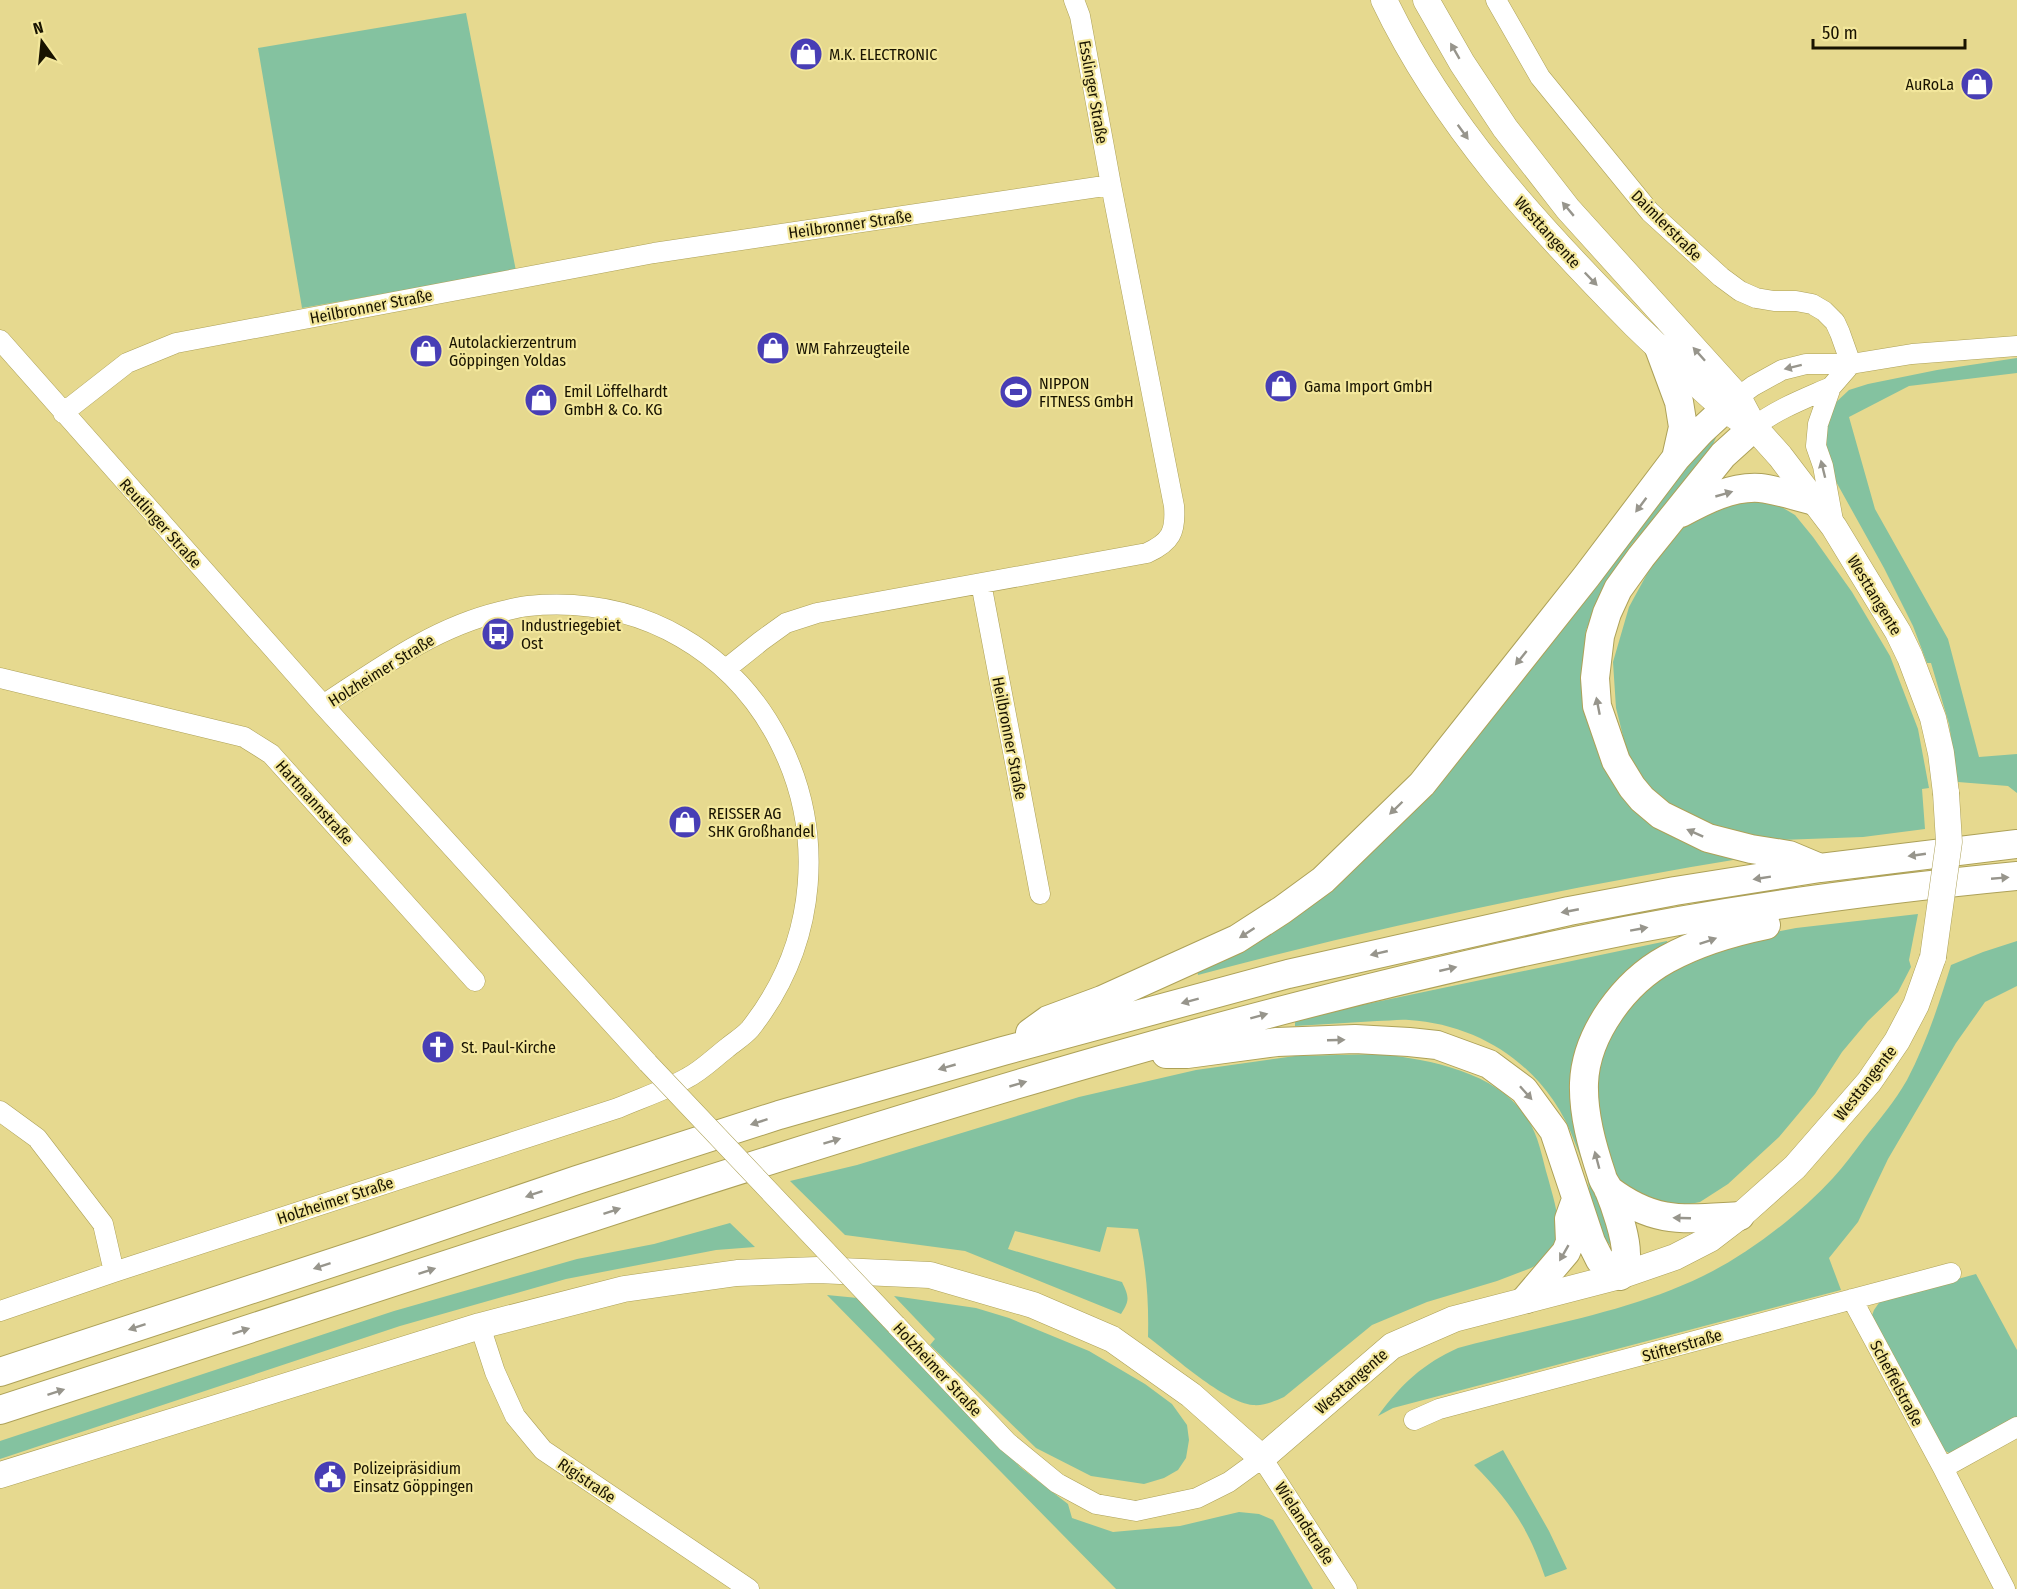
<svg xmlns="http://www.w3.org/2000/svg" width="2017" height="1589" font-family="'Fira Sans Condensed',sans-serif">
	<rect width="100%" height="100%" fill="#e6d98f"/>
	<path fill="#84c2a0" d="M466 13 516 271 302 308 258 48Z
		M2017 358V373L1909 386 1849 417 1875 509 1948 639 1979 757 2017 754V793L2008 786 1958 782 1949 724 1931 663H1927L1913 626 1884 568 1829 469 1820 437 1832 406 1849 390 1868 384 1937 370Z
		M1719 431 1710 451 1699 466 1632 544 1610 577 1586 630 1583 671 1609 766 1745 858C1561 888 1378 927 1198 975L1197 969 1332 883 1688 453Z
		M1719 501 1773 502 1795 515 1813 537 1852 592 1890 656 1918 729 1929 788 1922 789 1925 829 1863 837 1780 840 1728 833 1679 812 1650 789 1629 760 1616 708 1613 662 1629 607 1654 561 1692 518Z
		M1918 914 1909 960 1911 967 1898 992 1868 1021 1842 1052 1815 1094 1779 1137 1728 1184 1700 1202 1675 1207 1649 1203 1623 1186 1608 1163 1591 1087 1610 1031 1636 995 1671 967 1722 942 1796 928Z
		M1667 941 1668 946 1584 1052 1614 1244 1610 1245C1592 1226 1592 1198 1586 1173 1583 1163 1579 1153 1575 1143 1549 1071 1485 1025 1409 1020 1399 1019 1388 1021 1377 1021 1350 1023 1323 1024 1295 1026V1019Z
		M2017 941V986L1985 1002 1956 1043 1888 1159 1858 1222 1829 1258 1841 1290 1393 1408 1378 1416C1400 1385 1424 1363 1458 1348 1539 1326 1627 1313 1703 1276 1747 1255 1799 1215 1833 1178 1844 1166 1854 1152 1864 1139 1879 1120 1895 1101 1907 1080 1926 1044 1939 1004 1951 965L1983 952Z
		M1381 1054C1431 1060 1497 1072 1527 1118 1539 1136 1542 1158 1548 1178 1553 1197 1560 1217 1558 1237 1557 1244 1552 1252 1549 1258L1531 1268 1497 1281 1427 1302 1372 1325 1284 1397C1275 1401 1264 1406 1253 1405 1225 1403 1172 1355 1148 1337 1149 1299 1146 1267 1138 1229L1107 1227 1100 1252 1015 1231 1008 1249 1122 1282C1129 1297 1130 1300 1121 1314L965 1251 845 1235 790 1181 857 1165 1079 1097 1196 1070 1295 1056Z
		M730 1223 755 1247 716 1250 566 1279 400 1326 0 1459V1441L394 1311 577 1259 654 1244Z
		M1976 1274 2017 1350V1420L1955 1453H1949L1942 1449 1871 1318 1874 1310 1881 1300Z
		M827 1295 868 1299 1020 1467 1068 1504 1072 1518 1113 1532 1180 1526 1239 1512 1259 1514 1273 1520 1313 1589H1116Z
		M894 1296 976 1308 1009 1318 1089 1351 1145 1384 1172 1404 1187 1425 1189 1440 1186 1458 1178 1470 1164 1478 1144 1484 1091 1476 1036 1448 930 1345 935 1339Z
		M1503 1450 1549 1531 1567 1569 1545 1577C1529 1529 1510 1501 1474 1465Z"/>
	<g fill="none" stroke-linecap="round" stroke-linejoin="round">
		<g stroke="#ada158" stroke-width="21">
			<path id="minor" d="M1496 0 1540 77 1650 212 1721 277 1740 291 1756 298 1774 301H1796L1812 304 1824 311 1835 322 1840 333 1851 364
				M0 340 323 705 648 1063
				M1738 397 1753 386 1782 370 1806 364H1851L1912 354 2017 346
				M63 413 127 363 176 343 654 253 1111 185
				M1754 427C1777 409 1804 399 1831 387
				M1834 526 1823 466 1816 446 1818 424 1831 387 1851 364
				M981 583 1040 894
				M726 669 761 641 786 623 817 613 1147 553C1171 542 1176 532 1174 506L1111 185 1080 16 1074 0
				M0 678 244 737 271 754 475 981
				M0 1111 37 1138 103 1224 114 1272
				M1852 1299 1943 1468 2005 1589
				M0 1311 114 1272 618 1108C641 1098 666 1090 687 1078 701 1071 714 1058 727 1048 734 1042 744 1036 750 1029 891 851 762 583 528 606 518 607 508 610 499 612 433 628 378 669 323 705
				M896 1325 1007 1442 1057 1483 1096 1504 1136 1511 1197 1498 1229 1482 1262 1458 1347 1589
				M480 1326 495 1372 515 1416 543 1450 749 1589
				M1414 1420 1439 1409 1951 1273
				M1943 1468 2017 1427"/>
		</g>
		<g stroke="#ada158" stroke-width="27">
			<path id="major" d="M1384 0C1444 126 1539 228 1636 326 1655 344 1673 362 1692 379 1708 394 1722 408 1741 420
				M1426 0 1462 63 1505 128 1568 209 1738 397 1754 427 1780 456 1834 527 1898 632 1910 657 1933 718 1941 753 1946 793
				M0 1475 480 1326 624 1289 737 1273 818 1270 930 1275 1033 1305 1112 1339 1191 1395 1262 1458 1392 1346 1454 1319 1620 1276 1675 1257 1710 1239 1740 1216 1795 1167 1869 1082 1897 1041 1916 1005 1933 957"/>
		</g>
		<g stroke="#ada158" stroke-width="30">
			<path id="highway" d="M1659 348 1679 402 1683 427 1676 458
				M1754 427 1723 455 1641 557 1618 589 1607 613 1600 636 1595 678 1597 706 1616 761 1632 787 1642 799 1661 815 1708 838 1751 849 1789 855 1820 868
				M1681 513C1705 500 1732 486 1760 488 1778 490 1797 497 1815 501
				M1030 1033 1048 1020 1102 1000 1237 939 1282 910 1323 880 1422 784 1586 577 1676 458 1700 432 1738 397
				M1166 1054H1187L1277 1042 1355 1039 1409 1042 1437 1045 1489 1064 1524 1090 1554 1131 1591 1242 1600 1260 1620 1276C1623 1269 1627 1262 1626 1254 1626 1236 1615 1205 1608 1188 1606 1184 1603 1181 1602 1176 1592 1146 1583 1114 1584 1083 1586 1033 1625 982 1667 959 1698 942 1732 932 1766 925
				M1608 1189C1655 1225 1684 1219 1740 1216
				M1526 1299 1566 1252 1570 1242 1569 1219 1574 1205
				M0 1372 377 1248 577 1180 779 1115 1003 1051 1288 974 1569 911 1675 891 1820 868 2017 844
				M0 1410C210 1341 420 1273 630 1205 943 1104 1258 1007 1580 940 1723 910 1872 890 2017 876"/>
		</g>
		<use href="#minor" stroke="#fff" stroke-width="20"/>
		<use href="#major" stroke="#fff" stroke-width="26"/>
		<use href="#highway" stroke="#fff" stroke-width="28"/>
		<g stroke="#ada158" stroke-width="21" stroke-linecap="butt">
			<path id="minor-bridge" d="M648 1063 896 1325"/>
		</g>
		<g stroke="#ada158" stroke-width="27" stroke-linecap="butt">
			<path id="major-bridge" d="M1933 957 1949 842 1946 793"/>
		</g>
		<use href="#minor-bridge" stroke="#fff" stroke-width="20"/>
		<use href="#major-bridge" stroke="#fff" stroke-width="26"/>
	</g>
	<defs><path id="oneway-solid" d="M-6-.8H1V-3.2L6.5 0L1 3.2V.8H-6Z" transform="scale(1.5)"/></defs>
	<g fill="#97958c">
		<use href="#oneway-solid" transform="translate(1455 51) rotate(-120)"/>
		<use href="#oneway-solid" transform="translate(1463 132) rotate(54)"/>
		<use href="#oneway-solid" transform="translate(1568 209) rotate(-130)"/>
		<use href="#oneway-solid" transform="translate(1591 279) rotate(46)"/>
		<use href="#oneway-solid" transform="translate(1699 354) rotate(-132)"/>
		<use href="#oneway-solid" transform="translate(1793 367) rotate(166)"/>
		<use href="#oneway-solid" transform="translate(1823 469) rotate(-104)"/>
		<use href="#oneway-solid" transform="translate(1724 494) rotate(-16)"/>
		<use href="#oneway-solid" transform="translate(1641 505) rotate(127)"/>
		<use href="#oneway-solid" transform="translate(1521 658) rotate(129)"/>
		<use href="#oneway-solid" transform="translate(1598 706) rotate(-101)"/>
		<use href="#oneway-solid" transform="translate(1396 808) rotate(136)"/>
		<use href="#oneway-solid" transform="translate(1695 833) rotate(-156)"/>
		<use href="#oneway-solid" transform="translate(1917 855) rotate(172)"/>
		<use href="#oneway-solid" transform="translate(1762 878) rotate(171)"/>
		<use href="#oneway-solid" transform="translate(2000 878) rotate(-5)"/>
		<use href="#oneway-solid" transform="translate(1570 911) rotate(169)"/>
		<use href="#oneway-solid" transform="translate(1639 929) rotate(-10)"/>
		<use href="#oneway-solid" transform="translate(1247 933) rotate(147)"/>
		<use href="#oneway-solid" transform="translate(1708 941) rotate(-19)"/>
		<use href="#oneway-solid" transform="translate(1379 953) rotate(167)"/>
		<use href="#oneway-solid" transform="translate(1448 969) rotate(-13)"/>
		<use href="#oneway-solid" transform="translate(1190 1001) rotate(165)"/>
		<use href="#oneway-solid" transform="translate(1259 1016) rotate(-15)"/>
		<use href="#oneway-solid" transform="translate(1336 1040) rotate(-2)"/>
		<use href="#oneway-solid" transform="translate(947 1067) rotate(164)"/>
		<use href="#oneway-solid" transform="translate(1018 1084) rotate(-16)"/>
		<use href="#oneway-solid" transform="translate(1526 1093) rotate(48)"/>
		<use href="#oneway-solid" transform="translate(759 1122) rotate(162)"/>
		<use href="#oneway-solid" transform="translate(832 1141) rotate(-17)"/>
		<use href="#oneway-solid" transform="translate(1597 1160) rotate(-105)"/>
		<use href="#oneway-solid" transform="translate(534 1194) rotate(161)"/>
		<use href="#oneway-solid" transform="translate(612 1211) rotate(-18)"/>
		<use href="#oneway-solid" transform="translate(1682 1218) rotate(-178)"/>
		<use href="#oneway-solid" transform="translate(1564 1253) rotate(120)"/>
		<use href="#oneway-solid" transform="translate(322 1266) rotate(162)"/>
		<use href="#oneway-solid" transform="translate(427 1271) rotate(-18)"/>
		<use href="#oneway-solid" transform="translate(137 1327) rotate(162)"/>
		<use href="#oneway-solid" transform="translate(241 1331) rotate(-18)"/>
		<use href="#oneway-solid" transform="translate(56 1392) rotate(-18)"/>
	</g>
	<defs>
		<g id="shop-disc" transform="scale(1.725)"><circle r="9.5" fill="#483eb5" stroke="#f3e79c"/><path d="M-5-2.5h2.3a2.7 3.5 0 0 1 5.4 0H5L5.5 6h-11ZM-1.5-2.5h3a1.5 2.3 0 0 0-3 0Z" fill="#fff"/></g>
		<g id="stadium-disc" transform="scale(1.725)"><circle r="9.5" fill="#483eb5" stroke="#f3e79c"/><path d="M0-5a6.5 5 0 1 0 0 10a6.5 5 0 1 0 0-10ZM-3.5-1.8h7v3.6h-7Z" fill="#fff"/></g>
		<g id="bus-disc" transform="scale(1.725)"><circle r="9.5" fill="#483eb5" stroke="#f3e79c"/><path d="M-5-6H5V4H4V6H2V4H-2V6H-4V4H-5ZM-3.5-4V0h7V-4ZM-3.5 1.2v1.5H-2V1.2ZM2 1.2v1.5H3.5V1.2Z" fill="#fff"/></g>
		<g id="church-disc" transform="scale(1.725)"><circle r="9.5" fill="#483eb5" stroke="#f3e79c"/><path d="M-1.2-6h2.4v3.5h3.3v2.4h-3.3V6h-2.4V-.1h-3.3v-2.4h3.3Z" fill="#fff"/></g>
		<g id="civic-disc" transform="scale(1.725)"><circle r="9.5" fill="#483eb5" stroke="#f3e79c"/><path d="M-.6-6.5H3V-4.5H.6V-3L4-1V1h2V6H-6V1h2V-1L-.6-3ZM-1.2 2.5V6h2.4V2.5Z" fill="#fff"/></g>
	</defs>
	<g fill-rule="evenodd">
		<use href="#shop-disc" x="806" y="54"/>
		<use href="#shop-disc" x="1977" y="84"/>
		<use href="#shop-disc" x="773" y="348"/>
		<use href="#shop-disc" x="426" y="351"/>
		<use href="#shop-disc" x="1281" y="386"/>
		<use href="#stadium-disc" x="1016" y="392"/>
		<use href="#shop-disc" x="541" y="400"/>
		<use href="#bus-disc" x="498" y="634"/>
		<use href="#shop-disc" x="685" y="822"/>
		<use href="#church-disc" x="438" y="1047"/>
		<use href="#civic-disc" x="330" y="1477"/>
	</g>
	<g text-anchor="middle" stroke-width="4.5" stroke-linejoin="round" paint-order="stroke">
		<g font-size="16" fill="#181300" stroke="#f3e79c" text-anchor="start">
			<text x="829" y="60">M.K. ELECTRONIC</text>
			<text x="1954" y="90" text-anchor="end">AuRoLa</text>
			<text x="449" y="348">Autolackierzentrum<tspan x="449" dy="18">Göppingen Yoldas</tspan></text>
			<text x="796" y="354">WM Fahrzeugteile</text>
			<text x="1039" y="389">NIPPON<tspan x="1039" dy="18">FITNESS GmbH</tspan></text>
			<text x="1304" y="392">Gama Import GmbH</text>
			<text x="564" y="397">Emil Löffelhardt<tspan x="564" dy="18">GmbH &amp; Co. KG</tspan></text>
			<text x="521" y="631">Industriegebiet<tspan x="521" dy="18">Ost</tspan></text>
			<text x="708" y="819">REISSER AG<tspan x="708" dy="18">SHK Großhandel</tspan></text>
			<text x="461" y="1053">St. Paul-Kirche</text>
			<text x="353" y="1474">Polizeipräsidium<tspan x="353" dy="18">Einsatz Göppingen</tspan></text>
		</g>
		<g font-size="16" fill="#181300" stroke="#f3e79c">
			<text transform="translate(1094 92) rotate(80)" y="6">Esslinger Straße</text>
			<text transform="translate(850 224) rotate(-8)" y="6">Heilbronner Straße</text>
			<text transform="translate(1667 225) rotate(45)" y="6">Daimlerstraße</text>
			<text transform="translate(1548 232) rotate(48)" y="6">Westtangente</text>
			<text transform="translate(371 306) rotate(-11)" y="6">Heilbronner Straße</text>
			<text transform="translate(161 523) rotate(48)" y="6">Reutlinger Straße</text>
			<text transform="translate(1875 595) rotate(59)" y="6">Westtangente</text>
			<text transform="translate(381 670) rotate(-32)" y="6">Holzheimer Straße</text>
			<text transform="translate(1010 738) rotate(79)" y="6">Heilbronner Straße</text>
			<text transform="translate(315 802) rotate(48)" y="6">Hartmannstraße</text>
			<text transform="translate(1865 1083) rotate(-52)" y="6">Westtangente</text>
			<text transform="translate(335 1200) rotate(-18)" y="6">Holzheimer Straße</text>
			<text transform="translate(1682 1345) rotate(-16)" y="6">Stifterstraße</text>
			<text transform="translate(938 1369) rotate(47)" y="6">Holzheimer Straße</text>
			<text transform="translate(1351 1381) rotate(-41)" y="6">Westtangente</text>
			<text transform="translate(1897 1383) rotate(62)" y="6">Scheffelstraße</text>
			<text transform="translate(587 1480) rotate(34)" y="6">Rigistraße</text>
			<text transform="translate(1305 1523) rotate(57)" y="6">Wielandstraße</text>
		</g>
	</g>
	<g transform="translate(42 42) rotate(345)" stroke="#f3e79c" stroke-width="4.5" paint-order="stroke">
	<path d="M0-4.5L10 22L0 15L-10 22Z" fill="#181300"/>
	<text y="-9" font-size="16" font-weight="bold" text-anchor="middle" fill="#181300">N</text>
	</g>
	<path d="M1813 39v9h152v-9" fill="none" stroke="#181300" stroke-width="3"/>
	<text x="1822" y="39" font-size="18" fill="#181300" stroke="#f3e79c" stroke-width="4.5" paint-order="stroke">50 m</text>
</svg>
